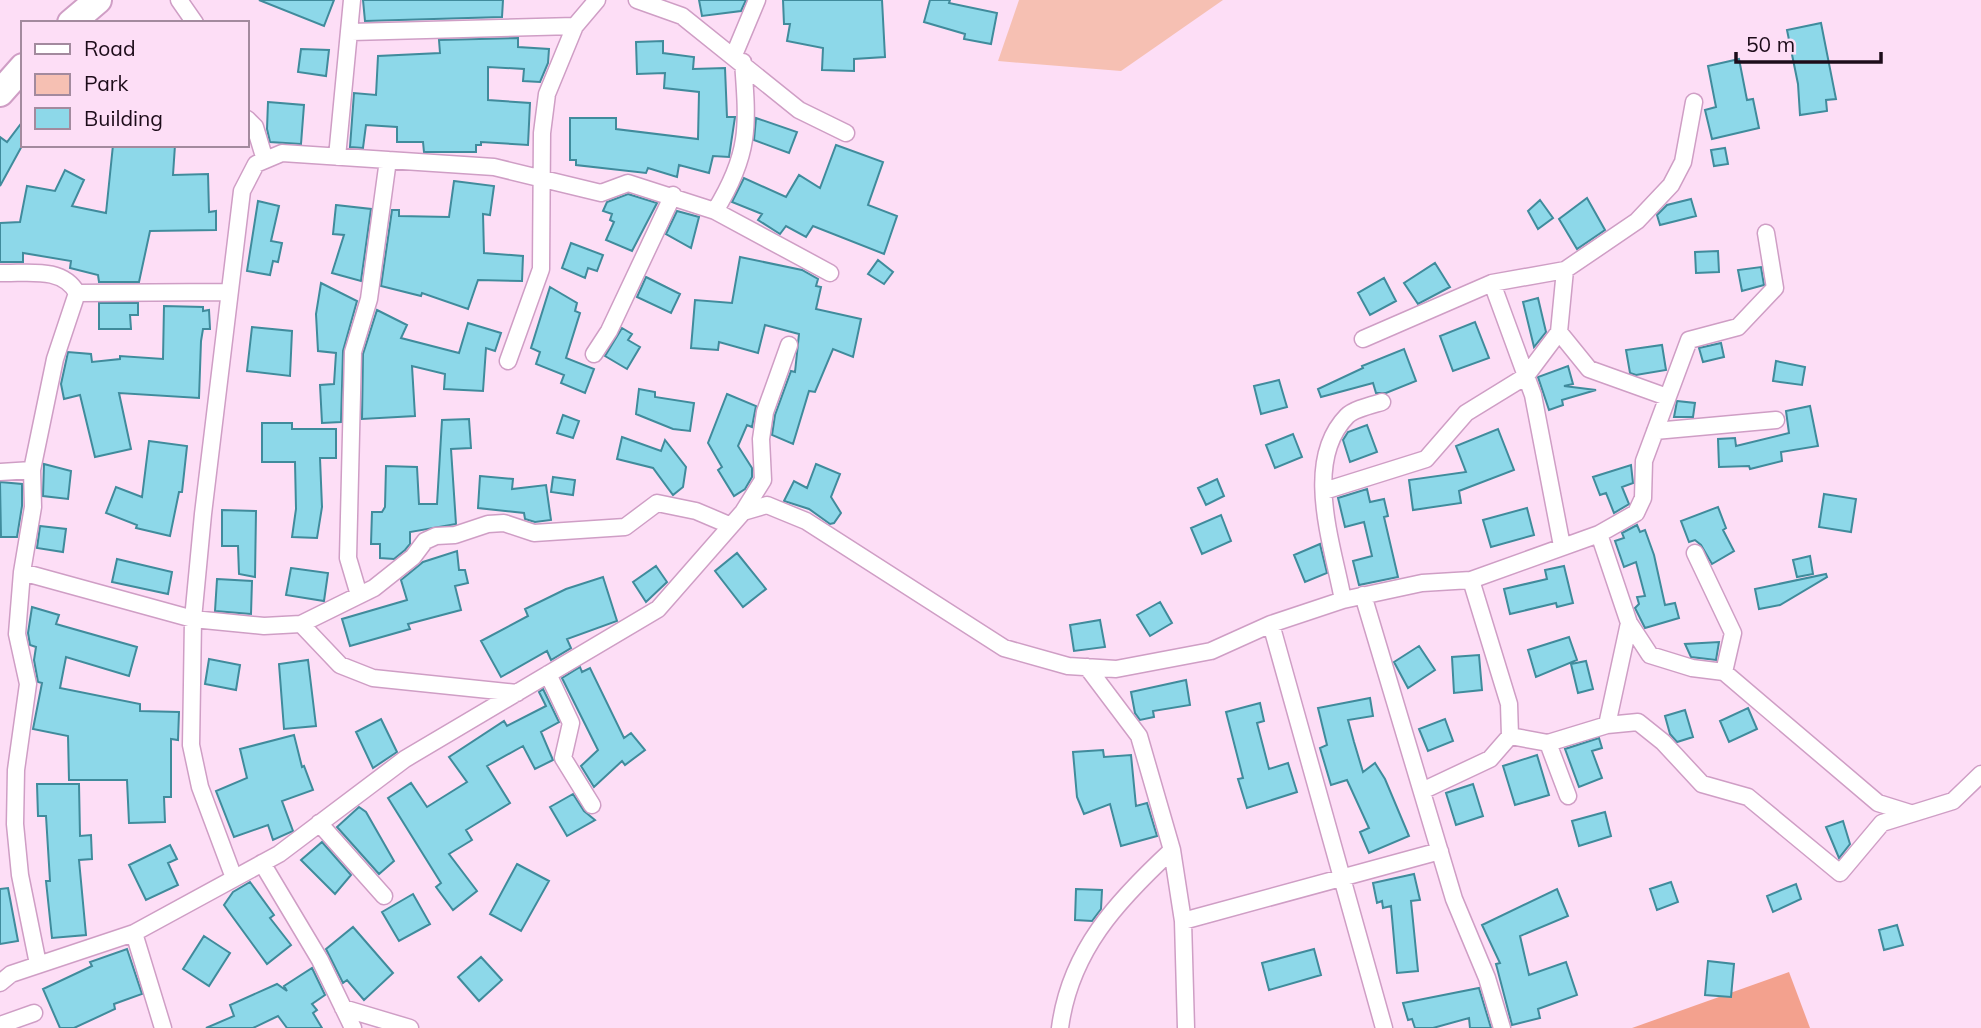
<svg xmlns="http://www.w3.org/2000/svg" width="1981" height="1028" font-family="Mulish,sans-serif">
	<rect width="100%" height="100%" fill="#fddef6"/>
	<path fill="#f6c0b3" d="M1019 0H1223L1121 71 998 61Z"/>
	<path fill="#f3a18e" d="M1789 972 1810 1028H1632Z"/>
	<path fill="#8dd8e9" stroke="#408b9c" stroke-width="2" d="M259 0H334L324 26Z
		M363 0H503L502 17 365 21Z
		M699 0H746L741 11 702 16Z
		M783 0H882L885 57 854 59V71L822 70 823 48 787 41 790 24H784Z
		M930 0H950L949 3 997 13 991 44 964 39 965 34 924 22Z
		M1821 23 1836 99 1826 100 1827 111 1800 115 1798 84 1787 30Z
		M518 38V47L549 49 548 63 540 82 523 81 524 69 488 67V100L530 103 528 145 481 142V145H476V152H424L423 142H397V127L366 125 363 148 350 147 354 93 376 95 378 56 440 53 439 40Z
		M663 41V53L694 57 693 69 725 68 727 117H735L729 157 713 156 709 173 679 165 677 177 648 168 646 173 576 165V160H570V118H616V129L698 139 699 92 664 88 665 73 637 74 636 42Z
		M301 49 329 50 326 76 298 72Z
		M1739 59 1747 100 1753 99 1759 128 1712 139 1705 110 1716 107 1708 66Z
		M268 102 304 105 301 144 270 142 267 129Z
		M756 118 797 132 789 153 754 140Z
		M23 121V144L0 186V137L7 142Z
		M113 145H175L173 175 208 174 209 212 216 211V230L150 231 139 282H99L98 275 70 268 71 261 23 253V262H0V223L20 222 27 186 55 191 65 170 84 180 72 206 106 213Z
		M836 145 883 162 868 205 897 216 884 254 813 226 806 237 786 226 780 234 758 220 762 214 732 202 744 178 786 197 799 175 820 188Z
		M1725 148 1728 164 1714 166 1711 150Z
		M454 181 494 186 490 215 483 214 484 253 523 256 522 281 478 280 468 309 422 293 421 296 381 286 392 210H399V216L449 217Z
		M628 194 657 203 632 251 606 240 614 222 610 220 612 214 603 211 607 202Z
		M1587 198 1605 230 1577 249 1559 219Z
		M1691 199 1696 216 1660 225 1657 215 1667 205Z
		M1540 200 1553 218 1538 229 1528 211Z
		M258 201 279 206 271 241 282 243 278 262 273 261 270 275 247 271Z
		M336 205 371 209 361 281 332 273 344 235 333 234Z
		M677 211 699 217 691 248 666 234Z
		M571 243 603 255 597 271 588 268 585 278 562 268Z
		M1718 251 1719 272 1696 273 1695 252Z
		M740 257 802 270 818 279 816 286 821 287 816 309 861 319 853 357 833 349 815 392 809 391 793 444 772 435 775 415 791 371 795 372 799 334 765 325 758 353 719 342 718 350 691 348 695 300 732 303Z
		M878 260 893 272 884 284 868 274Z
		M1435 263 1450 287 1418 304 1404 283Z
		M1761 267 1764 285 1742 291 1738 270Z
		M646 277 680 294 671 313 637 297Z
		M1384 278 1396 301 1370 315 1358 293Z
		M321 283 357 301 343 351 341 422 322 423 320 385 334 384 336 353 318 351 316 314Z
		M550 287 577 303 575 311 580 313 566 358 594 369 585 393 561 383 564 375 536 364 540 352 531 348Z
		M1538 298 1546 332 1534 347 1523 302Z
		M99 303H138V315H130L131 329H99Z
		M164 306 203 307V311L209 310 210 329H203L201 341 199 398 119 393 131 449 95 457 80 395 64 399 61 384 68 352 91 354 92 362 120 359V356L163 359Z
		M377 310 407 325 401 338 459 353 468 323 501 333 495 351 486 348 483 391 444 389 445 374 412 366 415 416 362 419 363 354Z
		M1475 322 1489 358 1453 371 1440 336Z
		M252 327 292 331 290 376 247 371Z
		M622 328 632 334 628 340 640 347 627 369 605 356Z
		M1721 343 1724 357 1703 362 1699 348Z
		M1662 345 1666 370 1636 375 1630 373 1626 350Z
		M1404 349 1416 381 1386 393H1376L1373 383 1321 397 1318 389 1363 368 1362 366Z
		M1776 361 1805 367 1802 385 1773 381Z
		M1568 366 1573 384 1564 386 1596 390 1562 400 1563 405 1549 410 1538 377Z
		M1279 380 1287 407 1261 414 1254 386Z
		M639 389 655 392V397L694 403 690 431 673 429 636 414Z
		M727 394 756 406 752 427 747 425 738 446 752 468V477L745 489 734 496 718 470 722 467 708 443Z
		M1677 401 1695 403 1693 417H1674Z
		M1810 406 1818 446 1781 452 1782 461 1750 469 1749 466 1719 467 1718 439 1735 438 1736 446 1789 433 1786 411Z
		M563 415 579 421 573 438 557 433Z
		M469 419 471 448 451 449 456 524 410 532V544L405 550 394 559 380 558V544H371L372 512H382L385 507 386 466 417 467 419 504H437L442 420Z
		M262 423H292V429H336V458H320L322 507 317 538 292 537 296 509 295 462H262Z
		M1367 425 1377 452 1350 462 1343 440 1348 432Z
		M1498 429 1514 470 1459 491 1461 503 1413 510 1409 480 1466 472 1456 446Z
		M1293 434 1302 457 1275 468 1266 445Z
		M622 437 661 451 665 440 686 467 683 487 673 495 653 468 617 459Z
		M149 441 187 446 182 492H179L170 536 136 528 137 525 106 513 116 487 142 497Z
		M44 464 71 471 68 499 43 496Z
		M816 464 840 474 831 497 841 513 834 523 830 524 809 509 784 501 794 481 807 488Z
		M1631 465 1633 483 1622 487 1629 504 1614 513 1606 493 1600 495 1593 477Z
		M480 476 513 479 512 489 546 485 551 520 535 522 525 519 524 513 478 508Z
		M553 477 575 480 573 495 551 492Z
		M1217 479 1224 496 1206 505 1198 488Z
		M0 482 22 484V506L17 537H1Z
		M1367 489 1370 502 1384 499 1388 516 1384 517 1398 577 1359 585 1353 561 1372 556 1364 522 1345 527 1338 498Z
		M1824 494 1856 499 1851 532 1819 527Z
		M1718 507 1726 528 1723 530 1734 551 1712 564 1701 545 1695 540 1689 542 1681 521Z
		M1527 508 1534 535 1491 547 1483 520Z
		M222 510 256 511 255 577 239 574 238 546H222Z
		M1221 515 1231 541 1202 554 1191 528Z
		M1637 525 1640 532 1645 530 1654 555 1665 605 1675 603 1679 618 1645 628 1635 608 1639 604 1637 597 1645 596 1636 562 1624 567 1615 541 1624 538 1622 533Z
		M40 526 66 529 63 552 37 548Z
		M1320 544 1327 573 1305 582 1294 555Z
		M457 551 459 570H465L468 583 455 586 461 610 408 624 410 629 350 646 342 619 407 600 401 580 423 562Z
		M737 553 766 589 743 607 715 571Z
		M1810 556 1813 574 1797 577 1793 560Z
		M117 559 172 572 168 594 112 582Z
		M656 566 667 582 646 602 633 582Z
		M1564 566 1573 603 1557 607 1556 603 1510 614 1504 589 1547 579 1545 570Z
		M291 568 328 573 324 601 286 595Z
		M1826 574 1827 577 1780 605 1759 609 1755 589Z
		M603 577 617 621 567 639 571 648 551 660 547 651 501 677 481 641 528 616 525 609 566 589Z
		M217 579 252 581 251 614 215 611Z
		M1160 602 1172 623 1150 636 1137 615Z
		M32 607 59 615 56 624 137 647 129 676 66 657 60 688 140 704V711L179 712 178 740 171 739V797H164L165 822 129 823 127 780H69L68 736 33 729 42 683 38 682 34 660 36 647 30 645 28 633Z
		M1100 620 1105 647 1074 651 1070 625Z
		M1569 637 1577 660 1536 677 1528 650Z
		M1719 642 1716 660 1691 657 1685 644Z
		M1419 646 1435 670 1408 688 1394 662Z
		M1479 655 1482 690 1454 693 1452 657Z
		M209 659 240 665 236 690 205 684Z
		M308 660 316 726 284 729 279 664Z
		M1586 661 1593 689 1578 693 1571 664Z
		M580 667 582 672 590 668 624 738 631 733 645 750 625 765 622 761 594 787 581 766 598 750 562 678Z
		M1186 680 1190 705 1153 711 1154 717 1140 720 1135 713 1131 692Z
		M543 689 559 722 541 732 553 760 535 769 523 746 487 766 510 803 466 830 472 840 449 854 477 891 453 910 436 887 441 883 388 798 411 783 427 807 467 782 449 757 504 721 507 726 546 706 539 692Z
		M1370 698 1373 716 1348 720 1354 742 1363 772 1375 763 1385 779 1409 836 1369 853 1360 832 1369 828 1347 780 1331 785 1320 748 1327 745 1318 708Z
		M1260 703 1264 721 1257 723 1269 769 1288 763 1297 792 1247 808 1238 779 1243 778 1226 712Z
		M1748 708 1757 729 1729 742 1720 721Z
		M1685 710 1693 737 1677 742 1670 734 1665 716Z
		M381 719 397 752 373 768 356 732Z
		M1445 719 1453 741 1428 751 1419 729Z
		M294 735 302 767 304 766 313 790 282 801 293 831 273 840 268 825 234 837 216 791 247 778 240 749Z
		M1599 738 1602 748 1592 751 1602 778 1579 787 1565 749Z
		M1103 750 1104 757 1131 755 1136 806 1147 803 1157 836 1121 846 1110 804 1084 814 1077 797 1073 752Z
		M1537 755 1549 795 1515 805 1503 766Z
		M37 784H79L80 836 91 835 92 859 79 860 86 935 52 938 46 881H50L46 816H38Z
		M1473 784 1483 816 1456 825 1446 793Z
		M573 794 584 811 595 820 567 836 550 807Z
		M359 807 366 812 394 861 379 874 337 827Z
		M1605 812 1611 836 1579 846 1572 821Z
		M1843 821 1850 844 1839 858 1826 827Z
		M322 842 351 875 335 894 301 860Z
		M170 845 177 859 168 863 178 885 146 900 129 865Z
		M517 864 549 881 521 931 490 914Z
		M1414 874 1420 900 1411 901 1418 971 1397 973 1391 906 1383 908 1382 901 1377 903 1373 883Z
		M250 882 274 915 270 918 291 945 267 964 224 905 233 892Z
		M1671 882 1678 902 1657 910 1650 889Z
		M1796 884 1801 899 1773 912 1767 896Z
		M8 888 18 941 0 944V889Z
		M1076 889 1102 890 1101 909 1092 921 1075 920Z
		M1557 889 1568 916 1520 936 1529 975 1566 962 1577 995 1538 1009 1540 1018 1512 1025 1496 964 1500 963 1482 925Z
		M413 894 430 924 399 941 382 912Z
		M1897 925 1903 945 1884 950 1879 930Z
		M353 927 393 973 364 1000 347 980 343 983 326 949Z
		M204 936 230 953 209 986 183 969Z
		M127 949 142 994 114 1004 115 1009 74 1028H60L43 989 92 966 90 962Z
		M1314 949 1321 975 1269 990 1262 963Z
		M481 957 502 980 479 1001 458 977Z
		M1708 961 1734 964 1731 997 1705 995Z
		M312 968 325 995 312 1004 317 1010 313 1013 322 1028H287L278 1016 253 1028H206L234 1016 230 1005 277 984 287 991 284 986Z
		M1479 988 1491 1028H1470L1469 1018 1433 1028H1415L1412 1019 1408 1020 1403 1003Z"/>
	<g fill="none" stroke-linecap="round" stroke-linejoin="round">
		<g stroke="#cf9ec5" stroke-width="19">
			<path id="minor" d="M179 0 195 23
				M637 0 682 16 799 110 846 133
				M351 32 575 26
				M734 55 757 0
				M247 119 255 127 265 160
				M337 157 352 0
				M715 211C750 154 748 127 743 62
				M0 273C27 274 62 266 77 293L55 359 32 470 33 507 22 572 17 634 28 684 16 770 15 824 20 875 38 964
				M1492 283 1533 395 1562 546
				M77 293 228 292
				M1559 332 1589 369 1667 397
				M1363 339 1492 283 1565 270 1637 221 1671 185 1683 162 1694 102
				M594 354 609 331 673 195
				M508 361 541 269 542 133 547 94 575 26 597 0
				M1655 431 1776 420
				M0 472 32 470
				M1324 491 1426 459 1466 413 1526 376 1559 332 1565 270
				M743 512 763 480 761 439 765 412 789 345
				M1599 534 1629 623 1650 655 1692 668 1724 672 1878 803 1910 813
				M1695 553 1733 633 1724 672
				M22 572 193 619 264 626 301 624 374 588 413 557 425 541 436 536 455 535 488 524 504 523 534 533 625 527 657 503 696 511 729 525
				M359 595 348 558 353 352 369 299 388 160
				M1363 595 1454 899 1487 978 1502 1028
				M1343 600C1333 545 1302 462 1347 416 1354 409 1372 405 1382 402
				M301 624 340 665 373 678 517 693
				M1271 624 1384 1028
				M1087 667 1139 736 1172 850 1183 921 1186 1028
				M548 674 571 723 563 758 592 805
				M1607 725 1629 623
				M1510 736 1548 743 1568 796
				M1548 743 1607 725 1638 722 1663 742 1702 784 1748 797 1840 873 1882 823 1953 801 1981 774
				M1422 791 1490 759 1510 736 1509 704 1471 580
				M319 823 384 896
				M262 863 320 960 353 1028
				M234 878 200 787 191 745 192 684 193 619 203 514 242 191 256 164 282 153 494 167 601 193 628 183 715 211 830 273
				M1183 921 1440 851
				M134 933 163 1028
				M0 983 11 974 134 933 279 854 405 759 658 609 743 512 767 505 806 521 1004 648 1068 666 1116 669 1211 651 1271 624 1343 600 1422 583 1471 580 1599 534 1636 513 1643 498 1644 461 1689 340 1738 327 1775 288 1766 233
				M343 1008 410 1028
				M0 1025 34 1013
				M1060 1028C1070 951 1117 901 1172 850"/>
		</g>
		<g stroke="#cf9ec5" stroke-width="30">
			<path id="primary" d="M71 23 98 0
				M0 93 23 67"/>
		</g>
		<use href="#minor" stroke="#fff" stroke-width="16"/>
		<use href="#primary" stroke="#fff" stroke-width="26"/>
	</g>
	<rect x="21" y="21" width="228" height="126" fill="#fddef6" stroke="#a38a9e" stroke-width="2"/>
	<rect x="35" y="44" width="35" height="10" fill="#ffffff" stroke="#a38a9e" stroke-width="2"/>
	<text x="84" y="56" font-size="21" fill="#1d0c1a">Road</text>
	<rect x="35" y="74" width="35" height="21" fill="#f6c0b3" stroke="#a38a9e" stroke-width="2"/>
	<text x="84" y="91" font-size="21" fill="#1d0c1a">Park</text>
	<rect x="35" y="108" width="35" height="21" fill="#8dd8e9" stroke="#a38a9e" stroke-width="2"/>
	<text x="84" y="126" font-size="21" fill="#1d0c1a">Building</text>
	<path d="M1736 52v10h145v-10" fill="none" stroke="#1d0c1a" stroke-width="3.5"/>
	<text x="1746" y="52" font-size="21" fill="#1d0c1a" stroke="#fddef6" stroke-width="5" paint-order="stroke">50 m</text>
</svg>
